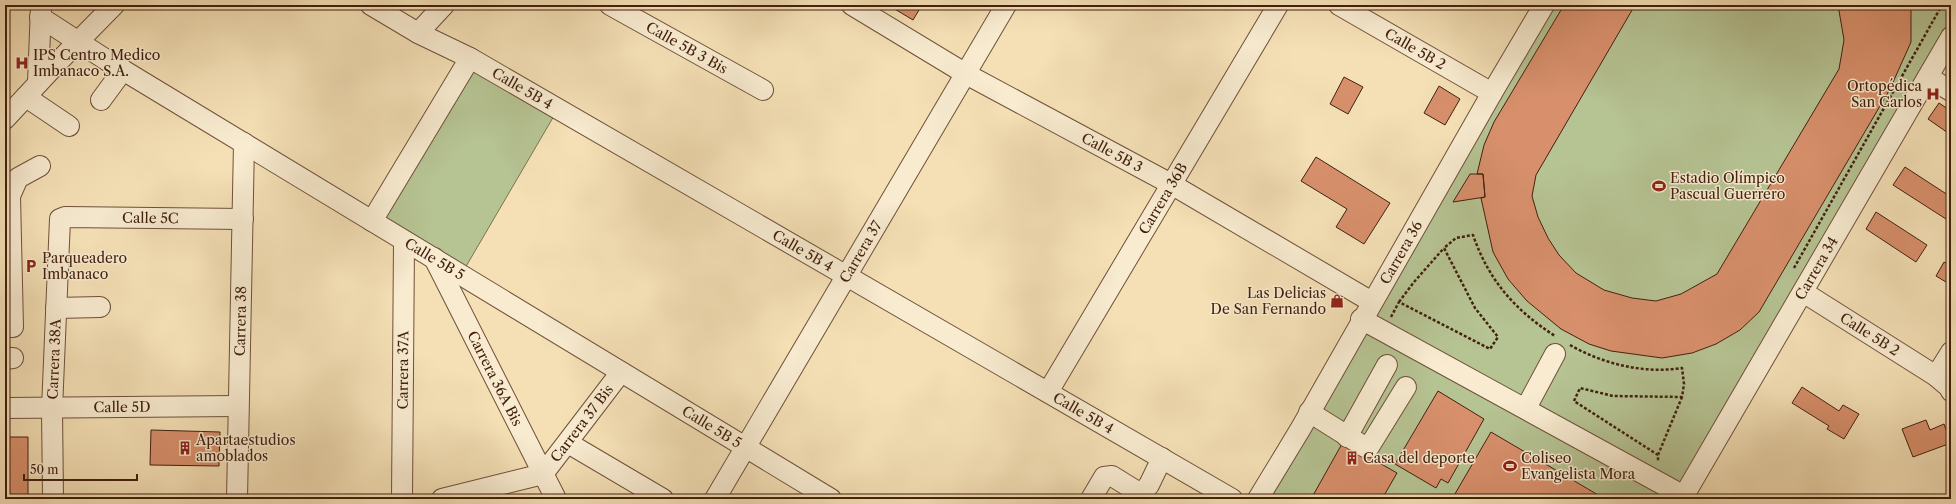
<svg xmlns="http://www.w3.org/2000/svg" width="1956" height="504" font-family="'Libre Caslon Text',serif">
	<rect width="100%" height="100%" fill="#f5e0b6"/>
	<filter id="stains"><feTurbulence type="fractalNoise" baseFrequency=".005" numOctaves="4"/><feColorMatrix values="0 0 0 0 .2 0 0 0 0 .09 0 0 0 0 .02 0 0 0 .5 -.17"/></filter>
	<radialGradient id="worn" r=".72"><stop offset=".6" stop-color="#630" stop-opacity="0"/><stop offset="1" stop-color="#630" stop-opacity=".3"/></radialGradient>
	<path fill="#b6c393" stroke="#7c7251" d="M1544 5H1951V37L1682 499H1258Z
		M470 58 558 109 461 275 372 221Z"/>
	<path fill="#d8906c" stroke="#42200f" d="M5 5H9V75L5 85Z
		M888 5H922L913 20Z
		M1564 5H1635L1536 175 1532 196 1538 217 1548 238 1559 255 1576 273 1604 290 1632 298 1656 301 1681 294 1717 274 1839 69 1844 40 1838 5H1911V42L1890 89 1759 312 1740 330 1716 344 1692 353 1662 358 1611 351 1589 344 1561 329 1527 301 1508 279 1493 252 1481 198 1485 197 1483 174H1477L1484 145 1494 122Z
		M1344 77 1363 87 1348 114 1330 104Z
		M1439 86 1460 99 1445 125 1424 113Z
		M1939 103 1951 111V135L1928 119Z
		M1316 157 1390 203 1364 244 1336 227 1347 209 1301 181Z
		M1905 167 1951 197V211L1946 219 1893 185Z
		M1470 174H1483L1485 197 1453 202Z
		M1876 212 1927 245 1916 262 1866 229Z
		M1944 262 1951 266V285L1936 276Z
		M1802 387 1839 411 1843 405 1859 414 1844 439 1827 429 1829 426 1792 403Z
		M1438 391 1484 419 1448 483 1441 479 1436 488 1395 464Z
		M1926 420 1930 430 1944 424 1951 443 1913 457 1902 429Z
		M151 430 220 432 219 466 150 465Z
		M1491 432 1605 499H1452Z
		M5 437H28V499H5Z
		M1343 442 1397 473 1382 499H1311Z"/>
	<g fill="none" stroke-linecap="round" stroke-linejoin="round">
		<g stroke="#6f5039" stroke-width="22">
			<g id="minor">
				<path id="s1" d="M371 5 418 33 470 58 1232 499"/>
				<path id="s2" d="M610 5 763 90"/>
				<path id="s3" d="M852 5 966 74 1171 184 1372 302"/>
				<path id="s4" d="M1339 5 1492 93"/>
				<path id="s5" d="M40 17 108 61 831 499"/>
				<path d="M418 33 444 5"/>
				<path d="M1928 77 1951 91"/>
				<path d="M38 83 41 7"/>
				<path d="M26 97 69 126"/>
				<path d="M101 100 123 70"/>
				<path d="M5 119 59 61 114 5"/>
				<path d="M372 221 470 58"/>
				<path id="s6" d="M434 258 556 499"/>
				<path id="s7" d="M1803 292 1936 376 1949 387 1951 391"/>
				<path d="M56 308 100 307"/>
				<path d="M1361 319 1673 490 1685 499"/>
				<path d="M5 327H13L10 196 18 178 40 166"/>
				<path d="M5 359 13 358"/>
				<path d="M1936 376 1951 352"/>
				<path id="s8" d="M1048 392 1278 5"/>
				<path id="s9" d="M5 408 238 406"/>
				<path d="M1526 408 1555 354"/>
				<path d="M1309 412 1365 447H1369L1406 387"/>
				<path d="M1347 437 1387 365"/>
				<path d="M568 443 663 499"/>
				<path id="s10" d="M53 499 52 409 60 219 65 217 243 219"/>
				<path id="s11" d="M237 499 244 143"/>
				<path id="s12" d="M402 499 404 241"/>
				<path id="s13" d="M442 499 543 474 621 372"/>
				<path id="s14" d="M715 499 1006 5"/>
				<path d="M1091 499 1104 477 1112 476 1141 494 1149 485 1162 458"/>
				<path id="s15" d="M1258 499 1301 428 1492 93 1544 5"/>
				<path id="s16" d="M1682 499 1951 37"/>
			</g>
		</g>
		<path stroke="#42200f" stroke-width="2.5" stroke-dasharray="3 2" stroke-linecap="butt" d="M1794 268 1942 5
			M1399 302 1414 282 1444 248
			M1391 317 1399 302 1490 349 1498 337 1475 308 1444 248 1456 238 1473 235C1489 281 1515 310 1555 336
			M1570 345C1603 364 1644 374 1682 368L1684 384 1682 397 1613 396 1580 388 1574 401 1658 455V462
			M1658 455 1682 397"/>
		<use href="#minor" stroke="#f8ebd0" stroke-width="20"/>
	</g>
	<defs>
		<g id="hospital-bare" transform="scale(1.08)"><path d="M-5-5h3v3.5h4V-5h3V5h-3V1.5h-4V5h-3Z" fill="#8f2418" stroke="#f8ebd0" stroke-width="2.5" paint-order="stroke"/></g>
		<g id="stadium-bare" transform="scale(1.08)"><path d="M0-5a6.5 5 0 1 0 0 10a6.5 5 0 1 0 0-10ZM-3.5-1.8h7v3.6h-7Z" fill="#8f2418" stroke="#f8ebd0" stroke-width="2.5" paint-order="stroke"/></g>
		<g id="parking-bare" transform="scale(1.08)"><path d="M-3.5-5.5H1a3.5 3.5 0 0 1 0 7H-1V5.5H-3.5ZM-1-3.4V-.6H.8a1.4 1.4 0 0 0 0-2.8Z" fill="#8f2418" stroke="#f8ebd0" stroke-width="2.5" paint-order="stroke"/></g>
		<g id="shop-bare" transform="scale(1.08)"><path d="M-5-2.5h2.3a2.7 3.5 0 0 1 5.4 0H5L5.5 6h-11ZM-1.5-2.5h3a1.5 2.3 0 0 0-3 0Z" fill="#8f2418" stroke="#f8ebd0" stroke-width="2.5" paint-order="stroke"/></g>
		<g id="building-bare" transform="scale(1.08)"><path d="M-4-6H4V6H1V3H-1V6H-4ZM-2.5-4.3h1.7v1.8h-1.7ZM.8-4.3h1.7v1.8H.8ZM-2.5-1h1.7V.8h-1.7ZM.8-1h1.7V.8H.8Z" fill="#8f2418" stroke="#f8ebd0" stroke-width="2.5" paint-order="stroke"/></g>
	</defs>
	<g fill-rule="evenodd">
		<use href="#hospital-bare" x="22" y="63"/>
		<use href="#hospital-bare" x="1933" y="94"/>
		<use href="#stadium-bare" x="1659" y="186"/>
		<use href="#parking-bare" x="31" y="266"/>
		<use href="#shop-bare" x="1337" y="301"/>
		<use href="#building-bare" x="185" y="448"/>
		<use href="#building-bare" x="1352" y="458"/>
		<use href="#stadium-bare" x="1510" y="466"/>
	</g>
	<g text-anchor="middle" stroke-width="3" stroke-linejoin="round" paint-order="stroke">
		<g font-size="14" fill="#42200f" stroke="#f8ebd0">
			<text dy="5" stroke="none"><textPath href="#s2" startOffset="88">Calle 5B 3 Bis</textPath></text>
			<text dy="5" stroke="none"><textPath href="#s4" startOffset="88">Calle 5B 2</textPath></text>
			<text dy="5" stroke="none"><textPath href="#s1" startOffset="173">Calle 5B 4</textPath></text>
			<text dy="5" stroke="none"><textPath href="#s3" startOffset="299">Calle 5B 3</textPath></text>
			<text dy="5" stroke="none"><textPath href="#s8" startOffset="225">Carrera 36B</textPath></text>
			<text dy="5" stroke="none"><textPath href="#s10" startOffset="371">Calle 5C</textPath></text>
			<text dy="5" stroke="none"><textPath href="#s1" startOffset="497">Calle 5B 4</textPath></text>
			<text dy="5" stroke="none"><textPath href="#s14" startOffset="287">Carrera 37</textPath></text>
			<text dy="5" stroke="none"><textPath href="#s15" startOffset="285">Carrera 36</textPath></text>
			<text dy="5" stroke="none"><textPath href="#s5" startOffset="463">Calle 5B 5</textPath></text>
			<text dy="5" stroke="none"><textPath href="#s16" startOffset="267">Carrera 34</textPath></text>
			<text dy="5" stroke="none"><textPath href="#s11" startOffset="178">Carrera 38</textPath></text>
			<text dy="5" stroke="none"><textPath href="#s7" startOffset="79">Calle 5B 2</textPath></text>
			<text dy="5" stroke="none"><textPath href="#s10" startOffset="140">Carrera 38A</textPath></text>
			<text dy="5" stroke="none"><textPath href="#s12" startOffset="129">Carrera 37A</textPath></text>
			<text dy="5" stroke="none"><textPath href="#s6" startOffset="135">Carrera 36A Bis</textPath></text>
			<text dy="5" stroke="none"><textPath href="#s9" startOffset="117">Calle 5D</textPath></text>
			<text dy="5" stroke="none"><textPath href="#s1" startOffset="821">Calle 5B 4</textPath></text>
			<text dy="5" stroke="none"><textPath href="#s13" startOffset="168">Carrera 37 Bis</textPath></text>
			<text dy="5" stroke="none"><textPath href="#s5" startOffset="787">Calle 5B 5</textPath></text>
		</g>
		<g font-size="14" fill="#42200f" stroke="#f8ebd0" text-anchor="start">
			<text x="33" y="60">IPS Centro Medico<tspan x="33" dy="16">Imbanaco S.A.</tspan></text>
			<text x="1922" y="91" text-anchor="end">Ortopédica<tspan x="1922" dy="16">San Carlos</tspan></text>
			<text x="1670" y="183">Estadio Olímpico<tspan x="1670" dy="16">Pascual Guerrero</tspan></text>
			<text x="42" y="263">Parqueadero<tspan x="42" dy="16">Imbanaco</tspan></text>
			<text x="1326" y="298" text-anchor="end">Las Delicias<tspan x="1326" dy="16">De San Fernando</tspan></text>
			<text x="196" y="445">Apartaestudios<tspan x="196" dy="16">amoblados</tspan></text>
			<text x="1363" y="463">Casa del deporte</text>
			<text x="1521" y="463">Coliseo<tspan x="1521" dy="16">Evangelista Mora</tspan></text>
		</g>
	</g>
	<rect width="1956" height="504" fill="none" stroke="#f5e0b6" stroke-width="20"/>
	<rect x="6" y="6" width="1944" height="492" fill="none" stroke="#42200f" stroke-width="2"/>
	<rect x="10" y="10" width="1936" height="484" fill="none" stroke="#42200f"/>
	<path d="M24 474v6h113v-6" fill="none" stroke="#42200f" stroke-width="2"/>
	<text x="30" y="474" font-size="12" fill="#42200f" stroke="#f8ebd0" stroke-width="3" paint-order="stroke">50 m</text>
	<rect width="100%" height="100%" filter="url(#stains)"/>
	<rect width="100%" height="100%" fill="url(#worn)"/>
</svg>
